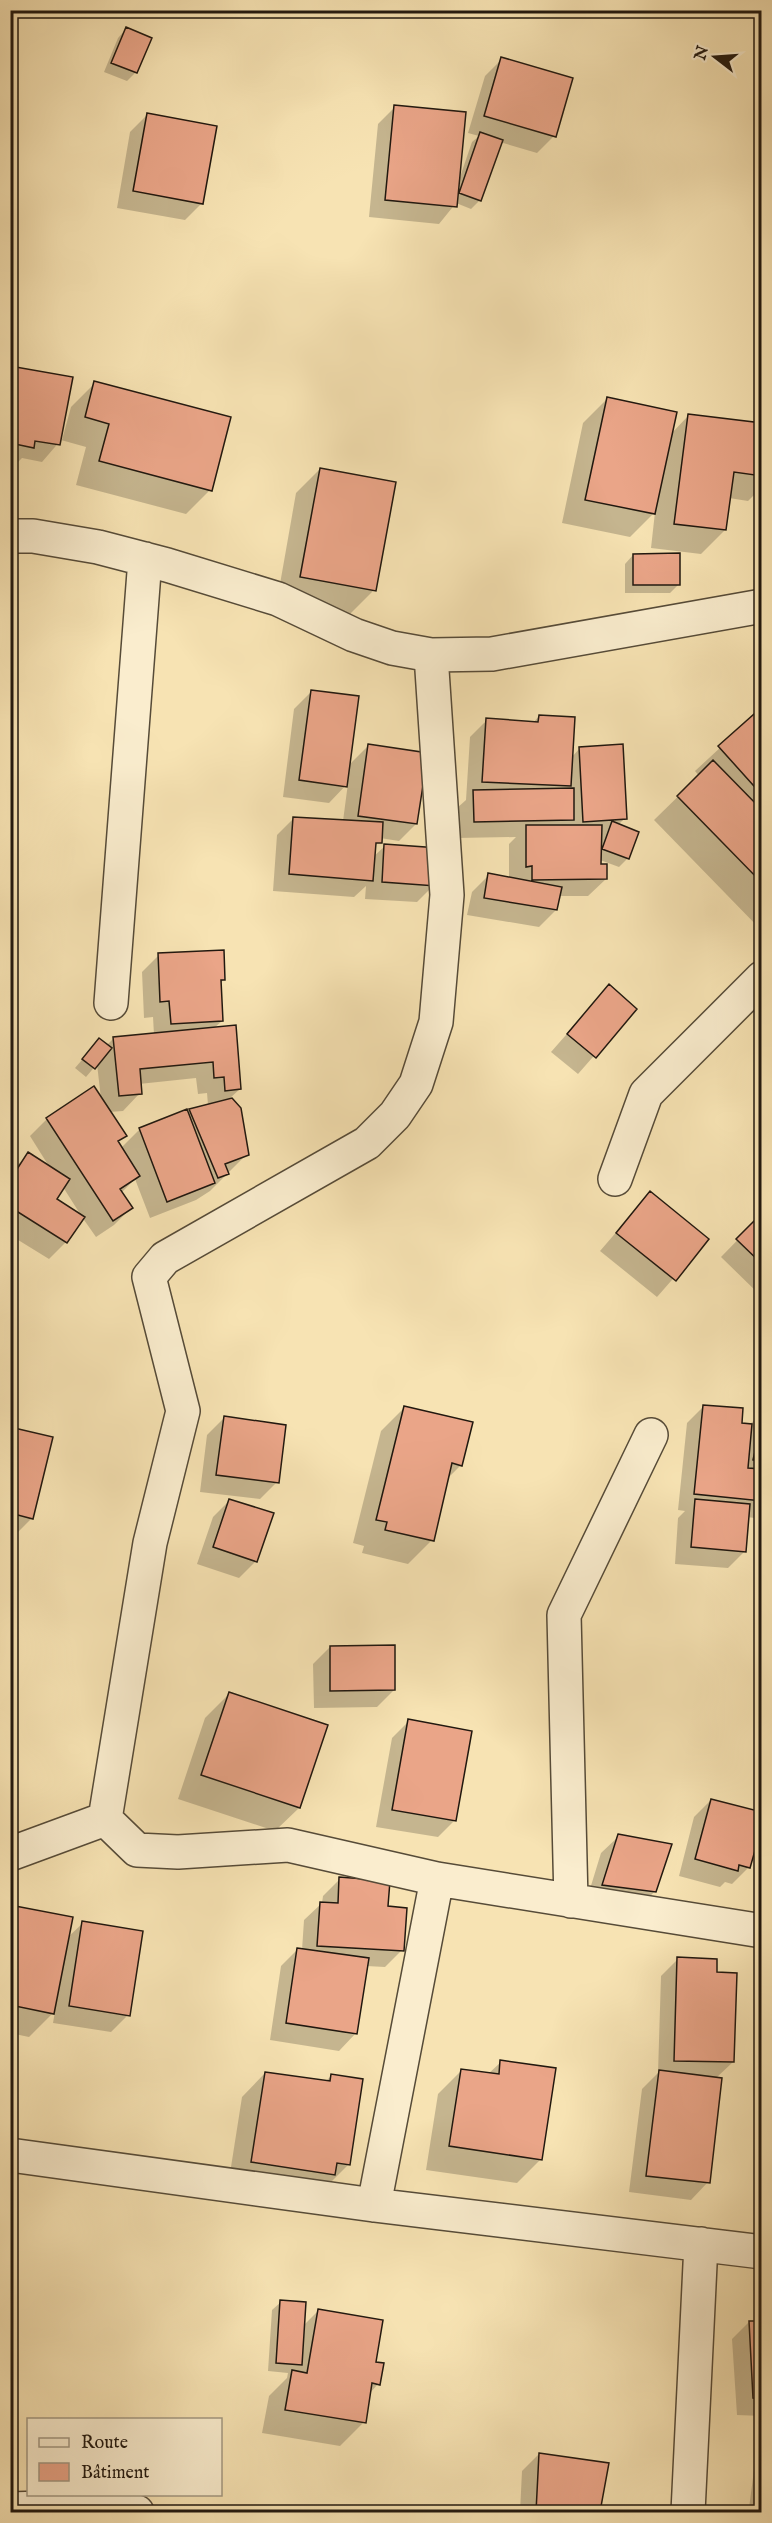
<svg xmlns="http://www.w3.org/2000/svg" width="772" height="2523" font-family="'IM FELL English',serif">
	<rect width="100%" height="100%" fill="#f7e3b3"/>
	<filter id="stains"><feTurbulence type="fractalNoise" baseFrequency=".00333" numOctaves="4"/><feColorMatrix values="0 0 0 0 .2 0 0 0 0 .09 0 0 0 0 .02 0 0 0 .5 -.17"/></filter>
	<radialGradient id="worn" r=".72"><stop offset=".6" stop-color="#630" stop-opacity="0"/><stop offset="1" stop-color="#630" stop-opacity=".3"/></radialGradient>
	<path fill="#0003" fill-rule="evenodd" d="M126 29 136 72 127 81 104 72 118 38Z
		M502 59 554 136 537 153 500 142 480 200 471 209 456 203 439 224 369 217 378 124 395 107 460 177 472 142 479 136 468 133 485 76Z
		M147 115 202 203 185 220 117 208 130 132Z
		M10 367 60 440H62L71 407 95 383 210 490 186 514 76 485 86 447 61 440 42 462 22 458 16 464 10 463Z
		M607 399 671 434 688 416 762 425V487L748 501 729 498 725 530 701 554 651 548 655 512 630 537 562 523 583 423Z
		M320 469 374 590 350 614 277 601 296 493Z
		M633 555 679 584 670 593H625V564Z
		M311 692 348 766 368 746 416 824 399 841 380 838 374 849 373 857 385 846 434 885 417 902 365 899 366 886 354 897 273 891 277 835 294 818 343 821 348 783 329 803 283 797 294 709Z
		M762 709V931L654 820 699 776 695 771Z
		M539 716 571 758 580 748 625 818 618 825 637 833 627 859 619 867 600 860 606 879 588 896H558L556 910 539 927 467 915 472 892 489 875 509 879V844L516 837 457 838V808L466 800 470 737 487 720 533 723Z
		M159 955 224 979 220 984 222 1021 213 1029 240 1089 230 1098 240 1109 247 1154 210 1191 196 1200 150 1218 135 1179 121 1193 131 1208 114 1225 96 1237 82 1217 66 1242 49 1259 10 1235V1172L29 1154 50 1168 30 1136 47 1119 93 1088 101 1099 97 1064 86 1077 75 1068 99 1040 106 1046 114 1038 154 1035 153 1017 144 1018 142 972ZM196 1078 198 1094 207 1093 208 1105 140 1129 121 1148 117 1143 125 1136 109 1112 123 1111 140 1093 139 1084ZM63 1187 82 1217 55 1200Z
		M609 986 635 1009 578 1074 551 1052Z
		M650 1193 707 1240 657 1297 600 1251Z
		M762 1215V1297L721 1257Z
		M704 1406 740 1424 749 1425 762 1413V1519L747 1517 745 1551 728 1568 675 1564 678 1518 685 1511 678 1510 687 1423Z
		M405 1407 461 1465 447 1479 432 1540 408 1564 362 1553 364 1546 353 1543 381 1431Z
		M224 1418 277 1482 260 1499 200 1492 207 1435Z
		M10 1428 32 1518 15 1535 10 1534Z
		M230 1500 256 1561 239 1578 197 1564 213 1517Z
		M330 1647 394 1690 377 1707 314 1708 313 1664Z
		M229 1694 299 1808 275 1831 178 1799 205 1718Z
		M409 1721 455 1820 438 1837 376 1827 392 1738Z
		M711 1800 749 1867 732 1884 725 1882 720 1887 679 1876 694 1817Z
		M619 1836 655 1891 638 1909 586 1902 601 1853Z
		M340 1879 386 1907 402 1950 385 1967 366 1966 356 2033 339 2051 270 2040 281 1966 298 1949 302 1950 304 1920 322 1903 323 1896Z
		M10 1906 67 1938 83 1923 128 2015 111 2032 53 2023 55 2011 29 2037 10 2033Z
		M678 1959 715 1974 733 2062 715 2079 708 2182 691 2200 629 2192 642 2089 658 2073 661 1976Z
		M501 2062 541 2159 517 2183 426 2170 438 2094 462 2070 488 2074Z
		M265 2073 325 2082 332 2075 349 2164 325 2188 228 2186 242 2097Z
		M281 2302 303 2326 319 2310 374 2363 378 2384 369 2394 364 2422 340 2446 262 2433 269 2396 287 2378 288 2373 268 2371 272 2310Z
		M749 2322 762 2323V2416L737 2415 732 2339Z
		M762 2437V2512H760V2510L749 2508 758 2440Z
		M539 2454 607 2464 598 2512H520L522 2471Z"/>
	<path fill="#eaa588" stroke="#21180f" stroke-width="1.5" d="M126 27 152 38 137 73 111 63Z
		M501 57 573 78 556 137 484 116Z
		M394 105 466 112 457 207 385 200Z
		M147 113 217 126 203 204 133 191Z
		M480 132 503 140 481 201 459 193Z
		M10 366 73 377 60 445 35 441 34 448 10 443Z
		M94 381 231 417 212 491 99 461 109 424 85 417Z
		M607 397 677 412 655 514 585 500Z
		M688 414 762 423V476L734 472 726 530 674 524Z
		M320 468 396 482 376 591 300 577Z
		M680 553V585H633V554Z
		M311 690 359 696 347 787 299 780Z
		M762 707V795L718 746Z
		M539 715 575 717 571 786 482 782 486 718 538 722Z
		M368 744 428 753 417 824 358 816Z
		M623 744 627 819 583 822 579 747Z
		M713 760 762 810V883L677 796Z
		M574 788V820L474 822 473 790Z
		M293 817 383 822 382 843H376L373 881 289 874Z
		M612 821 639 832 629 859 602 849Z
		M526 825H602L601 864H607V879L532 880V866L526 867Z
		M384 844 439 848 436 886 382 882Z
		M488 873 562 887 557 910 484 898Z
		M224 950 225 980H221L223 1021 171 1024 169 1001 160 1002 158 953Z
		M609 984 637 1009 596 1058 567 1034Z
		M236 1025 241 1089 225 1091 224 1077 214 1078 213 1062 140 1069 142 1094 119 1096 113 1037Z
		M99 1038 112 1048 95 1069 82 1059Z
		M94 1086 127 1136 118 1141 140 1176 120 1189 133 1208 113 1221 46 1118Z
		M232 1098 241 1108 249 1155 225 1164 229 1174 218 1178 189 1109Z
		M187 1109 215 1183 167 1202 139 1128Z
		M28 1152 70 1179 57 1199 85 1217 67 1243 10 1207V1180Z
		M650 1191 709 1239 676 1281 616 1233Z
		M762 1213V1264L736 1239Z
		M703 1405 743 1408 742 1423 752 1424 748 1468 762 1469V1501L694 1494Z
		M404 1406 473 1422 462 1466 452 1463 434 1541 385 1530 387 1522 376 1520Z
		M224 1416 286 1425 279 1483 216 1475Z
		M762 1422V1462L753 1460Z
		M10 1427 53 1437 33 1519 10 1513Z
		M229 1499 274 1513 257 1562 213 1547Z
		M695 1499 750 1504 746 1552 691 1547Z
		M395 1645V1690L330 1691V1646Z
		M229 1692 328 1725 300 1808 201 1775Z
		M408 1719 472 1731 456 1821 392 1810Z
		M711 1799 762 1812V1826L750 1868 739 1865 738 1871 695 1859Z
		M618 1834 672 1844 656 1892 602 1885Z
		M339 1877 390 1881 388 1906 407 1908 404 1951 317 1946 320 1902 338 1903Z
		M10 1905 73 1917 54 2014 10 2005Z
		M82 1921 143 1931 130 2016 69 2006Z
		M297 1948 369 1958 357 2034 286 2023Z
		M677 1957 717 1959V1972L737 1973 734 2062 674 2061Z
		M500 2060 556 2068 542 2160 449 2146 461 2069 499 2074Z
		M659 2070 722 2078 710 2183 646 2176Z
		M265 2072 330 2081 331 2074 363 2079 350 2165 337 2163 335 2175 251 2162Z
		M280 2300 306 2302 302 2365 276 2363Z
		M318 2309 383 2320 376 2362 384 2363 380 2385 372 2383 366 2423 285 2410 292 2370 307 2373Z
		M749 2321H762V2399L753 2398Z
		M539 2453 609 2463 600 2512H536Z"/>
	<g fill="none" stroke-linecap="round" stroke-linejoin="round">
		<g stroke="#564b38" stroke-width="36">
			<path id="street" d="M10 536H33L98 547 167 565 278 599 354 635 392 648 431 655 492 654 762 606
				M431 655 447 895 436 1022 416 1084 395 1115 367 1143 165 1258 149 1277 183 1411 150 1543 105 1819 137 1850 178 1852 288 1845 437 1879 762 1931
				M111 1003 145 559
				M615 1179 646 1094 762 978
				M10 1854 105 1819
				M571 1901 564 1615 651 1435
				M10 2155 374 2205 762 2252
				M374 2205 437 1879
				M10 2509 106 2506 137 2512
				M688 2512 701 2244"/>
		</g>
		<use href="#street" stroke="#faedce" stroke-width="33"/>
	</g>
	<rect width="772" height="2523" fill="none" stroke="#f7e3b3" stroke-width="36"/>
	<rect x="12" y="12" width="748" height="2499" fill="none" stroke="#21180f" stroke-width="3"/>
	<rect x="18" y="18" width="736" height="2487" fill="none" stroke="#21180f" stroke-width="1.5"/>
	<rect x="27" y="2418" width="195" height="78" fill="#faedce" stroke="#a39882" stroke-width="1.5"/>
	<rect x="39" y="2438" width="30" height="9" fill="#faedce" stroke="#a39882" stroke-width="1.5"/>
	<text x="81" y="2448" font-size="18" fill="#21180f">Route</text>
	<rect x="39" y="2463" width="30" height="18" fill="#eaa588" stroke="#a39882" stroke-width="1.5"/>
	<text x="81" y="2478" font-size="18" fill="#21180f">Bâtiment</text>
	<g transform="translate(715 57) rotate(287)" stroke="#faedce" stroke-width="4.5" paint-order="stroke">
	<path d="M0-4.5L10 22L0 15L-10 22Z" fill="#21180f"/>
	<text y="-9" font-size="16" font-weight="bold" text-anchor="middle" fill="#21180f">N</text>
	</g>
	<rect width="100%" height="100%" filter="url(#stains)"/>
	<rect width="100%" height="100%" fill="url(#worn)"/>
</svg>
